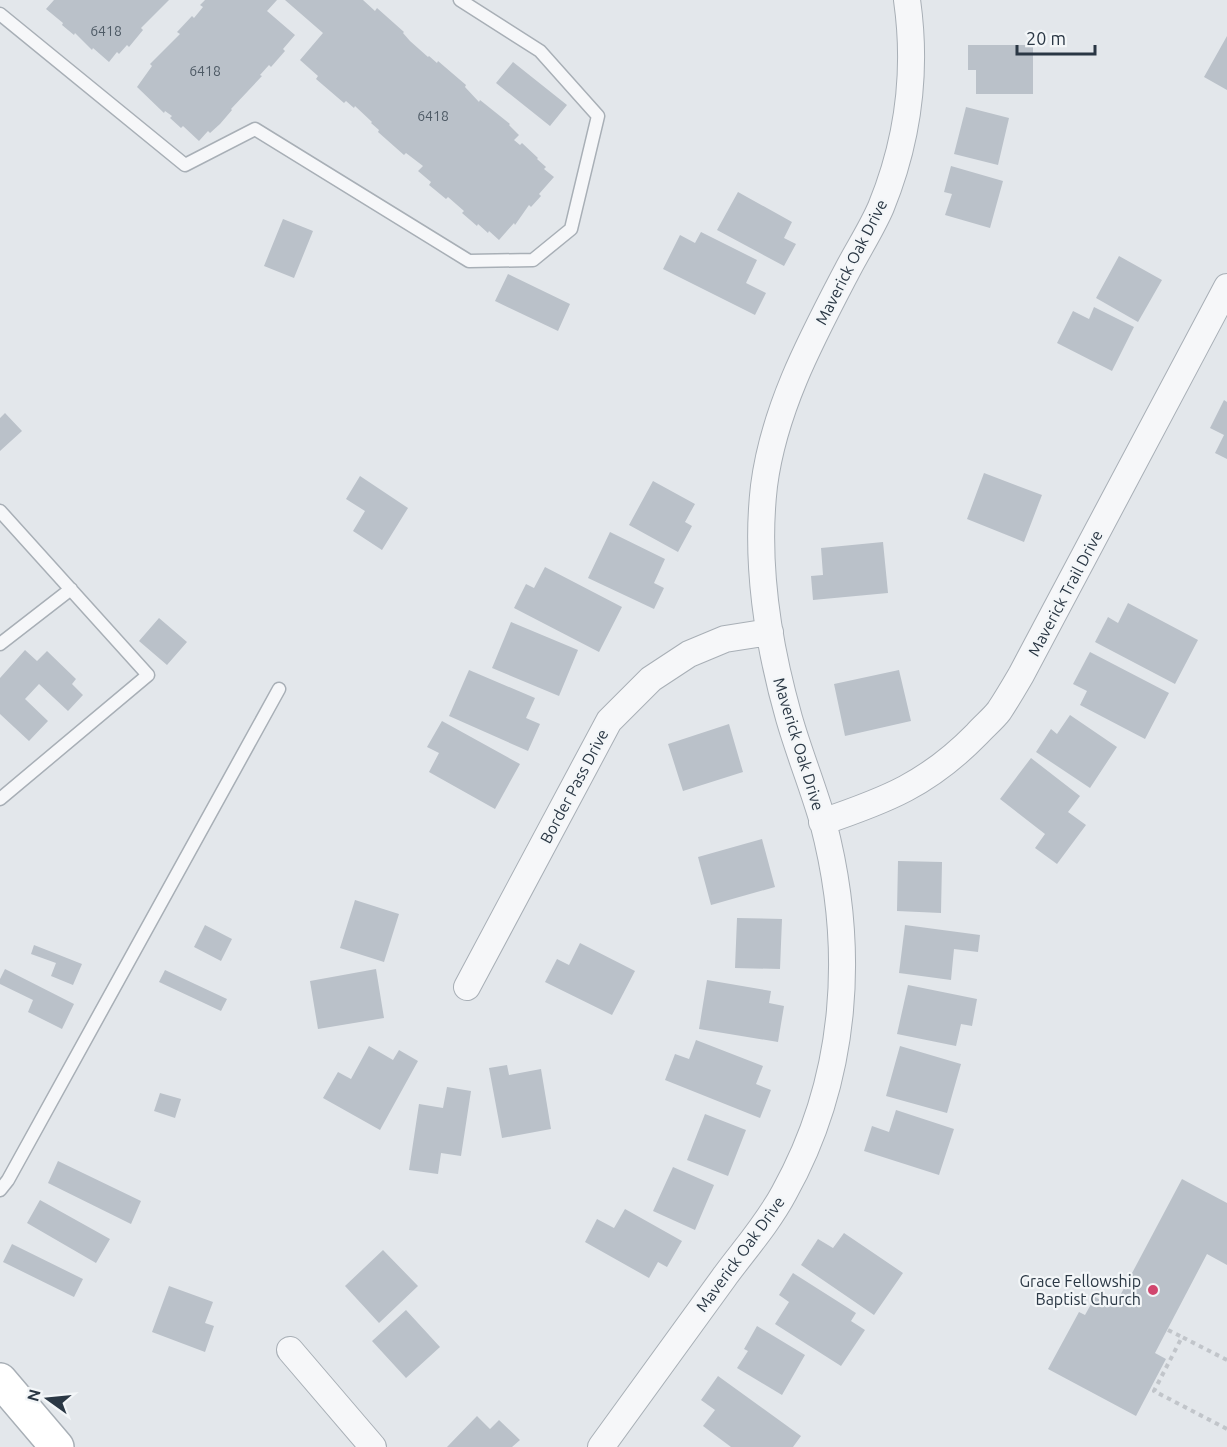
<svg xmlns="http://www.w3.org/2000/svg" width="1227" height="1447" font-family="Ubuntu,sans-serif">
	<rect width="100%" height="100%" fill="#e3e7eb"/>
	<path fill="#bac1c9" d="M54 0H169L141 28 143 30 129 47 127 45 119 54 117 52 109 62 93 48 92 50 75 33 74 35 62 25 63 23 46 9Z
		M205 0H277L267 11 295 35 283 49 285 51 271 67 269 65 260 75 262 76 231 109 232 110 220 124 210 133 208 131 199 141 183 126 181 128 170 118 172 116 165 111 164 113 137 87 152 66 150 64 180 34 177 32 192 16 194 18 203 7 200 5Z
		M285 0H363L375 11 377 8 404 32 403 33 410 41 428 57 429 56 437 63 438 61 466 85 465 87 479 102 480 100 510 124 509 125 519 135 514 140 520 145 522 143 538 158 537 159 546 167 544 169 554 177 539 194 541 196 531 207 529 205 515 225 514 223 499 240 489 231 488 233 478 224 477 226 462 213 464 211 448 197 446 199 429 185 431 182 418 171 423 166 406 153 404 155 378 132 379 130 371 123 372 122 355 106 354 108 346 101 344 103 316 79 318 76 300 60 323 33Z
		M1227 36V90L1204 77Z
		M968 45H1033V94H976V70H968Z
		M513 62 567 105 550 126 496 83Z
		M966 107 1009 118 998 165 954 154Z
		M951 166 1003 181 990 228 945 215 952 194 944 192Z
		M738 192 792 222 784 238 796 244 784 266 717 230Z
		M283 219 313 231 294 278 264 266Z
		M701 232 757 260 746 283 766 293 755 315 663 269 680 235 695 243Z
		M1119 256 1162 280 1138 322 1096 298Z
		M508 274 570 304 558 331 495 301Z
		M1094 307 1134 327 1112 371 1057 343 1073 311 1089 319Z
		M1224 400 1227 402V459L1215 453 1224 435 1210 428Z
		M5 413 22 431 0 451V418Z
		M984 473 1042 495 1024 542 967 519Z
		M360 476 408 508 382 550 353 531 365 511 346 499Z
		M653 481 695 504 685 522 692 526 678 552 629 525Z
		M610 532 665 559 654 583 664 588 654 609 588 578Z
		M883 542 888 593 813 600 811 576 823 575 821 548Z
		M545 567 622 607 599 652 514 608 526 584 534 588Z
		M1128 603 1198 640 1175 684 1095 642 1108 617 1118 623Z
		M159 618 187 642 167 665 139 641Z
		M511 622 578 650 559 696 492 668Z
		M25 650 37 661 47 651 76 679 72 684 83 695 68 711 39 684 25 699 48 721 29 741 0 714V678Z
		M1090 652 1169 693 1145 739 1080 705 1087 691 1073 684Z
		M469 670 535 698 526 718 540 724 528 751 449 716Z
		M899 670 911 721 845 736 834 684Z
		M1070 715 1117 747 1090 788 1036 752 1051 729 1057 734Z
		M442 721 520 764 495 809 429 772 439 753 427 747Z
		M729 724 743 772 683 791 668 744Z
		M1031 758 1080 796 1068 812 1086 825 1057 864 1035 848 1045 834 1000 799Z
		M762 839 775 887 711 905 698 857Z
		M898 861 942 862 941 913 897 911Z
		M355 900 399 914 384 962 340 948Z
		M737 918 782 919 780 969 735 968Z
		M205 925 232 939 221 961 194 947Z
		M905 925 980 935 978 952 954 949 951 980 899 973Z
		M580 943 635 971 612 1015 545 982 557 959 569 965Z
		M34 945 82 964 73 985 51 976 56 963 31 954Z
		M5 969 74 1004 62 1029 28 1012 33 1000 0 984V979Z
		M376 969 384 1018 318 1029 310 981Z
		M165 970 227 999 221 1011 159 982Z
		M707 980 771 991 769 1003 784 1006 778 1042 699 1029Z
		M908 985 977 999 972 1026 961 1024 956 1046 897 1034Z
		M696 1040 763 1066 756 1084 771 1090 760 1118 665 1080 675 1054 689 1059Z
		M369 1046 393 1060 399 1050 418 1061 380 1130 323 1098 338 1072 351 1079Z
		M900 1046 961 1064 947 1113 886 1096Z
		M507 1065 509 1075 541 1069 551 1129 502 1138 489 1068Z
		M447 1087 471 1091 461 1156 441 1153 438 1174 409 1170 419 1104 443 1108Z
		M160 1093 181 1099 175 1118 154 1111Z
		M896 1110 954 1129 939 1175 864 1151 872 1126 889 1132Z
		M705 1114 746 1130 728 1176 687 1160Z
		M58 1161 141 1201 131 1224 48 1183Z
		M673 1167 714 1185 695 1230 653 1211Z
		M1182 1179 1227 1203V1265L1207 1254 1155 1353 1166 1359 1136 1416 1048 1369 1079 1312 1085 1315 1095 1297 1114 1307Z
		M40 1200 110 1239 96 1263 27 1223Z
		M625 1209 682 1241 667 1267 658 1262 649 1278 585 1242 597 1219 614 1228Z
		M844 1233 903 1273 874 1315 801 1265 818 1239 833 1248Z
		M12 1244 83 1279 74 1297 3 1262Z
		M383 1250 418 1286 379 1323 345 1286Z
		M793 1273 856 1313 851 1321 865 1330 841 1366 775 1324 789 1302 779 1295Z
		M169 1286 213 1302 205 1323 214 1326 205 1352 152 1332Z
		M406 1310 440 1347 406 1378 372 1341Z
		M757 1326 805 1355 782 1395 737 1368 748 1351 744 1349Z
		M718 1376 801 1436 793 1447H731L703 1426 715 1410 701 1400Z
		M477 1416 490 1429 499 1420 520 1440 512 1447H447Z"/>
	<g fill="none" stroke-linecap="round" stroke-linejoin="round">
		<g stroke="#a8afb6" stroke-width="15">
			<path id="service" d="M0 14 185 165 255 129 469 261 533 260 571 229 598 116 540 51 460 0
				M0 511 148 675 0 799
				M0 644 71 589
				M0 1190 8 1180 279 689"/>
		</g>
		<g stroke="#a8afb6" stroke-width="28">
			<path id="minor" d="M822 822C887 800 928 784 977 734 984 726 993 719 999 711 1007 699 1014 687 1021 675L1227 287
				M467 987 609 721 651 679 689 654 725 639 770 632
				M290 1350 373 1447
				M601 1447C643 1390 684 1333 725 1276 745 1249 768 1223 784 1193 848 1078 856 948 823 822 813 787 799 753 789 718 768 644 755 564 764 486 774 408 812 338 848 269 859 248 872 228 881 207 908 141 917 70 907 0"/>
		</g>
		<g stroke="#a8afb6" stroke-width="36">
			<path id="secondary" d="M0 1380 57 1447"/>
		</g>
		<path stroke="#c1c5ca" stroke-width="4" stroke-dasharray="4.5 4.5" stroke-linecap="butt" d="M1168 1330 1182 1337
			M1227 1360 1182 1337 1154 1391 1227 1429"/>
		<use href="#service" stroke="#f6f7f9" stroke-width="12"/>
		<use href="#minor" stroke="#f6f7f9" stroke-width="26"/>
		<use href="#secondary" stroke="#fff" stroke-width="33"/>
	</g>
	<circle fill="#d1466e" stroke="#f3f6f8" stroke-width="2" cx="1153" cy="1290" r="6"/>
	<g text-anchor="middle" stroke-width="4.5" stroke-linejoin="round" paint-order="stroke">
		<g font-size="14" fill="#4e5a65">
			<text x="106" y="36">6418</text>
			<text x="205" y="76">6418</text>
			<text x="433" y="121">6418</text>
		</g>
		<g font-size="16" fill="#2a3744" stroke="#f3f6f8">
			<text transform="translate(851 262) rotate(-63)" y="6">Maverick Oak Drive</text>
			<text transform="translate(1065 593) rotate(-62)" y="6">Maverick Trail Drive</text>
			<text transform="translate(799 744) rotate(73)" y="6">Maverick Oak Drive</text>
			<text transform="translate(574 786) rotate(-62)" y="6">Border Pass Drive</text>
			<text transform="translate(740 1254) rotate(-54)" y="6">Maverick Oak Drive</text>
		</g>
		<g font-size="16" fill="#2a3744" stroke="#f3f6f8" text-anchor="end">
			<text x="1141" y="1287">Grace Fellowship<tspan x="1141" dy="18">Baptist Church</tspan></text>
		</g>
	</g>
	<g transform="translate(48 1399) rotate(285)" stroke="#f3f6f8" stroke-width="4.5" paint-order="stroke">
	<path d="M0-4.5L10 22L0 15L-10 22Z" fill="#2a3744"/>
	<text y="-9" font-size="16" font-weight="bold" text-anchor="middle" fill="#2a3744">N</text>
	</g>
	<path d="M1017 45v9h78v-9" fill="none" stroke="#2a3744" stroke-width="3"/>
	<text x="1026" y="45" font-size="18" fill="#2a3744" stroke="#f3f6f8" stroke-width="4.5" paint-order="stroke">20 m</text>
</svg>
